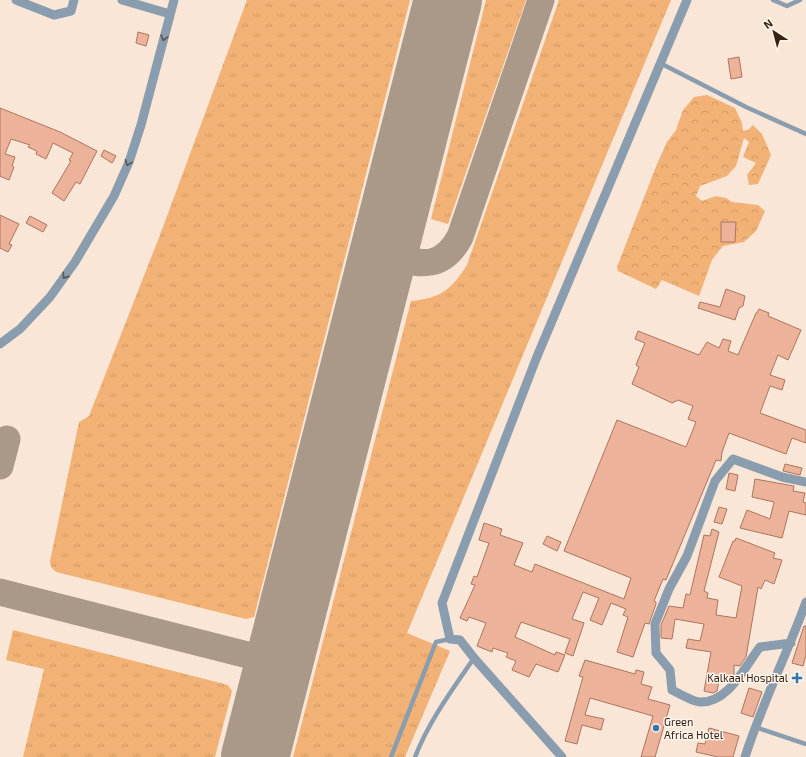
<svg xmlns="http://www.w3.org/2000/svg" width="806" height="757" font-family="'Exo 2',sans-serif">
	<defs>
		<pattern id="grass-tufts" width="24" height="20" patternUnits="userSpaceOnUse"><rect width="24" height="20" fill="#f2b276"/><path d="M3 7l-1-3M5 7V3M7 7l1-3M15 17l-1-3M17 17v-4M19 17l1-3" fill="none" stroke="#d09965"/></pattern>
		<pattern id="forest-crowns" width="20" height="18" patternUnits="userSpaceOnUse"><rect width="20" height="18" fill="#f2b276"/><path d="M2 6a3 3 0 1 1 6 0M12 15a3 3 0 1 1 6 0" fill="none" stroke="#d09965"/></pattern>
	</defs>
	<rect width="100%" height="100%" fill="#f9e6d6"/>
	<path fill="url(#grass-tufts)" d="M247 0H410L254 617 246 619 56 572 51 567 50 561 79 422 89 416 160 235Z
		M486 0H526L448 224 431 219Z
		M559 0H671L407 633 450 651 405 757H293L411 301C441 298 451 290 467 265Z
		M13 630 228 685 232 691 215 757H23L44 669 6 660Z"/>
	<path fill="url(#forest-crowns)" d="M707 95 735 108 742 123 743 131 748 130 753 125 762 134 771 155 758 184 749 185 747 175 756 163 743 157 749 142 744 138 736 166 727 176 700 186 696 196 702 201 716 196 726 198 732 202 758 205 765 211 756 231 744 242 723 246 712 260 699 296 662 280 656 289 618 271 617 267 657 164 667 142 676 130 683 110 694 97Z"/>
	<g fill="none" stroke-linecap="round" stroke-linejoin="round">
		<path stroke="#aa9888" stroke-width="27" d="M382 256C416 262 440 274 460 237L541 0
			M0 466 7 439
			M0 592 279 663"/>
		<path stroke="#aa9888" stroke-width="68" d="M255 757 448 0"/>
	</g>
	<path fill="#edb39a" stroke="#ab755e" d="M138 32 149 35 146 46 136 43Z
		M739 57 742 77 731 79 728 59Z
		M0 108 60 132 97 151 80 184 76 182 64 201 52 193 71 161 69 160 73 153 53 143 46 159 36 154 37 151 28 147 30 145 11 139 5 154 15 157 12 166 14 167 9 180 0 176Z
		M104 150 116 156 112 163 101 156Z
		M0 215 19 224 9 244 12 245 8 252 0 248Z
		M30 216 47 225 43 232 26 223Z
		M721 222H736L735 242H721Z
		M726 289 745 296 743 306 739 308 735 320 698 308 700 302 720 307Z
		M759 309 769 313 768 316 801 330 788 360 778 355 770 375 785 380 782 390 770 386 760 413 806 430V443L792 438 786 454 729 433 722 452 721 461 716 460 666 580 663 579 654 601 656 602V604L649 624 645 623 633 657 617 652 628 617 623 615 626 609 611 603 602 625 590 620 599 598 583 592 572 619 584 623 573 656 565 653 570 639 521 622 515 637 555 655 556 652 565 655 558 672 536 664 529 677 512 670 516 661 506 657 508 653 493 648 492 652 477 646 486 623 469 617 467 621 460 618 475 585 471 584 474 576 477 577 489 543 479 540 484 523 502 529 500 535 523 543 514 565 532 572 535 564 624 599 631 578 564 551 617 420 686 447 696 422 688 419 693 406 678 400 672 403 632 384 639 367 636 365 645 343 635 339 638 331 699 355 707 342 719 348 723 339 731 341 728 351 738 355 756 313H757Z
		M785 464 802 468 800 475 783 471Z
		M729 473 738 475 735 491 726 489Z
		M755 479 794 486 793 491 805 493 803 502 806 503V515L789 511 782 538 740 528 747 510 770 519 774 502 752 497Z
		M719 507 727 509 722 524 714 522Z
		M712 529 719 532 704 591 708 593 707 598 718 600 716 615 736 618 742 586 719 577 733 541H735L736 538 775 553 773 558 782 560 774 584 765 580 761 589 758 587 746 657 740 666 734 665V674L729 680H719L717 691 713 693 704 691 711 652 686 648 688 639 700 641 704 624 675 619 672 639 661 638V625L669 606 683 608 686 594 690 595 704 535 710 536Z
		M547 536 561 542 557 551 543 544Z
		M804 626H806V655L803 666 792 663Z
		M585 660 635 674 636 670 644 672 641 684 652 687 648 699 670 705 655 757H641L653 716 590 698 585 715 604 719 601 730 582 725 577 744 565 741 583 677 579 676Z
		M749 688 762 692 753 717 741 713Z
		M709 728 739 736 733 757H718L696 752 698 743 705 744Z"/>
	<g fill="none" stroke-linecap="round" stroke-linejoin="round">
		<path stroke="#899dae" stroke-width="4.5" d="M773 0 787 6 800 0
			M660 63 746 107 806 134
			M755 727 806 744
			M391 757 436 642 450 639
			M415 757C429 721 452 690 474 658"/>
		<path stroke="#899dae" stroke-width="9" d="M16 0 54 15 71 11 74 0
			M122 0 170 14
			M0 344 20 329 50 297 75 262 114 196 129 162 141 125 174 0
			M791 643 760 647C745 666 729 703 700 702 694 702 678 693 672 690L670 670 656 653 655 624 669 589 687 556 715 481 733 459 782 477 806 482
			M562 757 474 658 460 640 450 639 442 603 536 359 687 0
			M745 757C762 704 787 654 806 602"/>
	</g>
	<defs><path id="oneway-chevron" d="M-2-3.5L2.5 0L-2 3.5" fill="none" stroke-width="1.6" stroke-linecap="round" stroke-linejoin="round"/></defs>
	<g stroke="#575451">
		<use href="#oneway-chevron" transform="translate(164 38) rotate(105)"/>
		<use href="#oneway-chevron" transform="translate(128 163) rotate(111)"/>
		<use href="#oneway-chevron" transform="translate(65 276) rotate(125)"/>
	</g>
	<g fill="#2f76ab" stroke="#fff5ed" stroke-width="1.5">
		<path d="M795 672h4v4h4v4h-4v4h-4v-4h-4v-4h4z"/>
		<circle cx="656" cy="728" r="4"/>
	</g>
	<g text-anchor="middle" stroke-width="3" stroke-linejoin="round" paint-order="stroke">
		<g font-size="11" fill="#352413" stroke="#fff5ed" text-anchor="end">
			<text x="788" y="682">Kalkaal Hospital</text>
			<text x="664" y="726" text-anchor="start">Green<tspan x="664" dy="13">Africa Hotel</tspan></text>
		</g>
	</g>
	<g transform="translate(774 32) rotate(324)" stroke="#fff5ed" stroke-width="3" paint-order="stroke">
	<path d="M0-3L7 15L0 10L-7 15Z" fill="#352413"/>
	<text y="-6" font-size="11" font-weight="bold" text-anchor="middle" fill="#352413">N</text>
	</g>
</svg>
